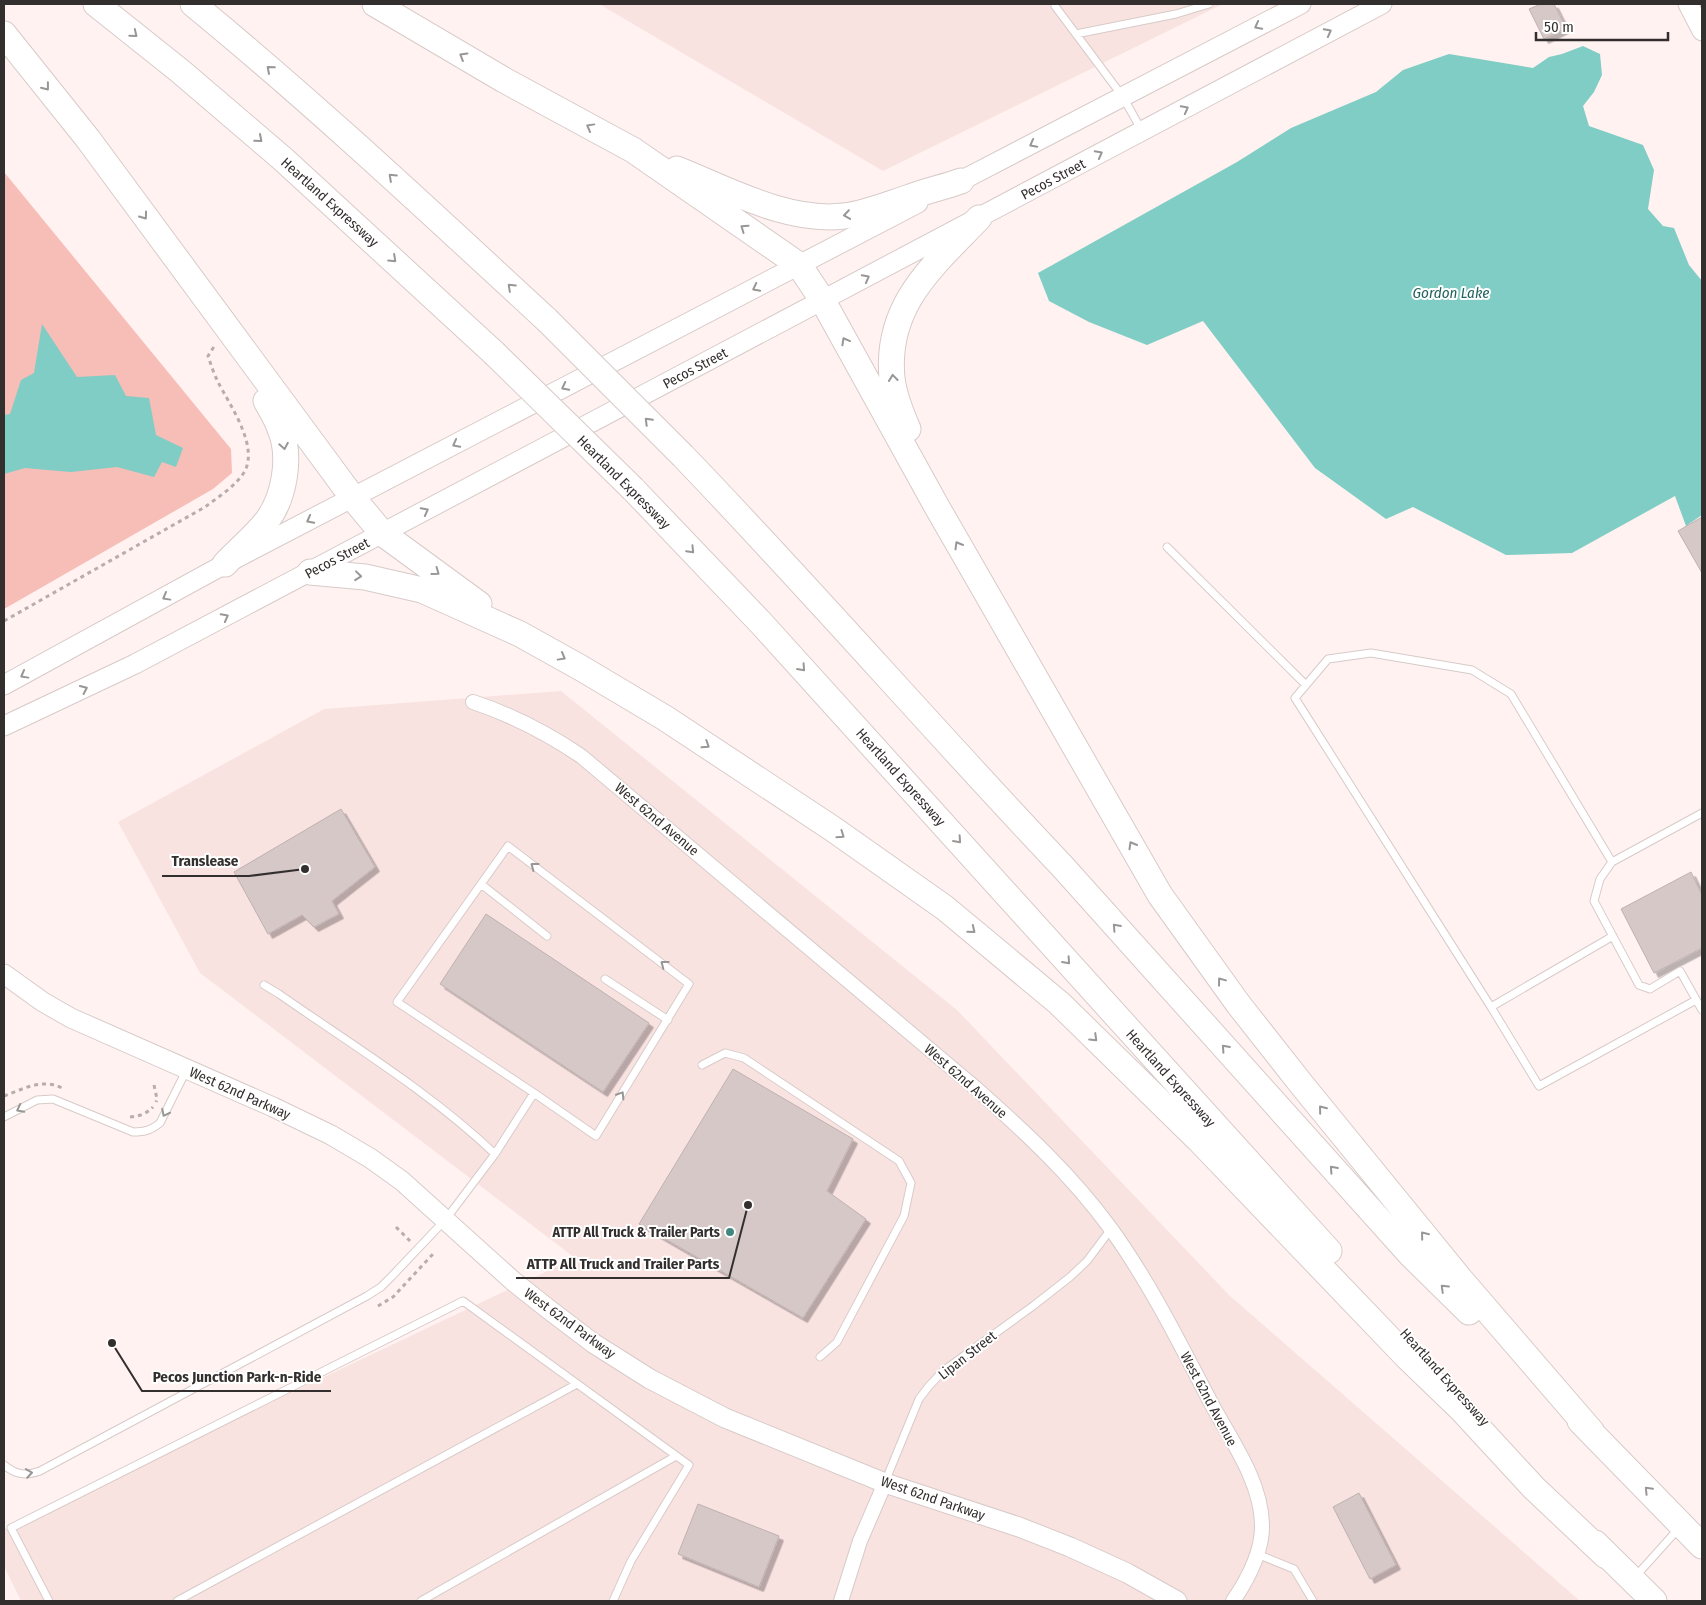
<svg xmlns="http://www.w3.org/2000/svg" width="1706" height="1605" font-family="'Fira Sans Condensed',sans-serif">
	<defs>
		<filter id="shadow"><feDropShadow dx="4.5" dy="4.5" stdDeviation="0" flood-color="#0004"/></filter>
	</defs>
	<rect width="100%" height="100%" fill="#fff2f1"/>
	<path fill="#f9e3e1" d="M599 4H1223L883 171Z
		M561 691 957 1010 1230 1296 1580 1601H21L4 1566V1529L575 1258 200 973 118 822 324 709Z"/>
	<path fill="#f7bdb7" d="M4 172 231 449 232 473 213 489 4 609Z"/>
	<path fill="#7fcdc4" d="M1583 46 1600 54 1602 75 1594 92 1583 106 1589 126 1643 145 1654 170 1648 209 1663 226 1674 228 1689 265 1702 281V515L1686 526 1675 496 1572 553 1506 555 1413 507 1386 519 1315 468 1203 321 1147 345 1089 322 1049 301 1038 273 1237 162 1291 128 1376 92 1403 70 1449 54 1533 68 1549 57 1562 54Z
		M42 324 77 377 115 375 126 396 149 398 156 435 183 448 176 467 162 462 154 477 117 467 71 472 25 468 4 474V415L10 414 21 380 34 373Z"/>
	<path fill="#d5c8c7" stroke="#beb1b0" filter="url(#shadow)" d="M1541 4H1554L1566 28 1544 39 1529 9Z
		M1702 517V573L1678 531Z
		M341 809 375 867 332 901 339 914 314 927 302 915 268 934 234 872Z
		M1691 872 1702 895V948L1654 973 1621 909Z
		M486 914 649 1023 603 1092 440 984Z
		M733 1069 853 1139 827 1191 866 1219 803 1318 639 1224Z
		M1359 1493 1396 1565 1370 1579 1333 1507Z
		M698 1504 779 1536 759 1587 678 1554Z"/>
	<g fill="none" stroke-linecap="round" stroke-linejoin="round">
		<g stroke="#d7cbc9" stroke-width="9">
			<path id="lane" d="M1055 6 1123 97 1142 131
				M1076 34 1176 14 1209 4
				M1167 547 1306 685
				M1702 813 1612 862 1600 879 1594 901 1639 985 1650 989 1680 971 1702 1010
				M1612 862 1511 694 1472 670 1371 653 1328 659 1295 698 1491 1007 1613 936
				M481 884 547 936
				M605 979 668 1020
				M264 985 279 994C352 1045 430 1092 495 1154
				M1491 1007 1539 1086 1696 1000
				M702 1065 725 1053 744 1058 899 1161 911 1183 904 1216 837 1342 820 1357
				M4 1117 37 1100 53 1099 133 1132C145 1132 151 1130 160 1123L187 1069
				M4 1465C16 1475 26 1476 40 1471L367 1296 381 1287 392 1276 446 1219 495 1154 534 1093 596 1136 689 984 508 846 397 1002 534 1093
				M885 1482 919 1399 929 1386 943 1371 1033 1306 1070 1277 1087 1261 1111 1229
				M1257 1554 1294 1569 1313 1601
				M1635 1577 1680 1527
				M49 1601 11 1528 463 1301 689 1465 631 1561 613 1601
				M177 1601 577 1384
				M421 1601 676 1456"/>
		</g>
		<g stroke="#d7cbc9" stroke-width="16">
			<path id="street" d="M473 702C512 715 547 733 581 756L972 1085C1022 1129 1071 1174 1111 1229 1150 1283 1180 1344 1211 1403 1231 1440 1261 1481 1262 1524 1263 1552 1248 1579 1233 1601
				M841 1601 860 1541 885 1483"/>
		</g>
		<g stroke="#d7cbc9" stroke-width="21">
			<path id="secondary" d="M1688 4 1702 31
				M949 187 1301 4
				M4 685 225 564 918 203
				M4 726 135 664 1382 4
				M4 974 43 1002 71 1018 273 1107 331 1135 370 1158 402 1181 513 1281 547 1308 593 1343 650 1379 725 1418 885 1483 1019 1527 1070 1547 1127 1573 1177 1601"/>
		</g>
		<g stroke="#d7cbc9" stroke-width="27">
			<path id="highway" d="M96 4 180 71 284 160 494 353
				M193 4C315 104 431 213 547 320
				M375 4 504 80 633 150 799 265 823 301 937 507 1160 895 1239 1005 1302 1085 1461 1280 1592 1432
				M4 34 88 139 353 498 382 533 479 604
				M677 169C727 189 788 223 844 216 867 213 888 204 910 197 926 191 944 187 961 181
				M908 429C901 413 894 396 892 378 885 305 933 266 979 218
				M683 456C812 590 934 731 1062 866L1410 1254 1469 1312
				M633 489 761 623 1329 1251
				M225 564C238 550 254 537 266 522 284 499 292 457 280 429 277 419 271 410 266 401
				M310 572 365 577 422 590 520 634 581 668 665 718 833 829 945 908 1059 1003 1199 1140 1407 1357 1462 1410 1534 1488 1606 1556
				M1580 1421 1702 1546
				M1595 1543 1654 1601"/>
		</g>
		<path stroke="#b7adac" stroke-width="3" stroke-dasharray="4 4" stroke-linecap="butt" d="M4 621 205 507C218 497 233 488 243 474 261 448 229 404 218 382 214 374 211 365 208 356L215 345
			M154 1085 157 1099 156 1102
			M4 1096C23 1089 42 1078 62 1088
			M130 1117C140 1116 146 1114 153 1107
			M396 1227 410 1241
			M378 1306 393 1297 433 1254 430 1253"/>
		<use href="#lane" stroke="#fff" stroke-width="7"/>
		<use href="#street" stroke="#fff" stroke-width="14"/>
		<use href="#secondary" stroke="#fff" stroke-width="19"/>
		<use href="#highway" stroke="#fff" stroke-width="25"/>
		<g stroke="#d7cbc9" stroke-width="27" stroke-linecap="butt">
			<path id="highway-bridge" d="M547 320 683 456
				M494 353 633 489"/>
		</g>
		<use href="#highway-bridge" stroke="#fff" stroke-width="25"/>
	</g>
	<defs><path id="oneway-chevron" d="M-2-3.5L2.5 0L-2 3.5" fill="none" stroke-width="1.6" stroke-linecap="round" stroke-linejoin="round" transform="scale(1.25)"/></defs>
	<g stroke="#999796">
		<use href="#oneway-chevron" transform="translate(1258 26) rotate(152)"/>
		<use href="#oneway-chevron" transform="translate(1328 32) rotate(-28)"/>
		<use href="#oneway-chevron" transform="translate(134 34) rotate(39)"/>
		<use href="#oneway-chevron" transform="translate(463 56) rotate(-149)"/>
		<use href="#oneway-chevron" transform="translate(270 69) rotate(-139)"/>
		<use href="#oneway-chevron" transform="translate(46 87) rotate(52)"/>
		<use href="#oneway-chevron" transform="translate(1185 109) rotate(-28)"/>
		<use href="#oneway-chevron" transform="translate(590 127) rotate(-151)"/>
		<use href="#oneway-chevron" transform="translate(259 139) rotate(41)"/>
		<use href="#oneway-chevron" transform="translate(1033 144) rotate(152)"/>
		<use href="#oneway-chevron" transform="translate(1099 154) rotate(-28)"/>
		<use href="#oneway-chevron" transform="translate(392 177) rotate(-137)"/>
		<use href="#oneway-chevron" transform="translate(847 215) rotate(172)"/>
		<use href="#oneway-chevron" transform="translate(144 216) rotate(54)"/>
		<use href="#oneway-chevron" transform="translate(744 228) rotate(-145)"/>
		<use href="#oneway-chevron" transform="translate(393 259) rotate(43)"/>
		<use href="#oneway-chevron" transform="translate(866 278) rotate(-28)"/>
		<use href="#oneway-chevron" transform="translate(511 287) rotate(-137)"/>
		<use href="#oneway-chevron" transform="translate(756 288) rotate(153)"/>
		<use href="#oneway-chevron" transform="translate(845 341) rotate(-119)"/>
		<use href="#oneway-chevron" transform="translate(893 378) rotate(-96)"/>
		<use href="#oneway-chevron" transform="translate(565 387) rotate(153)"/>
		<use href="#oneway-chevron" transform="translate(648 421) rotate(-135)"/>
		<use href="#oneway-chevron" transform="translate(456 444) rotate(152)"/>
		<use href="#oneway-chevron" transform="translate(284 446) rotate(80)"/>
		<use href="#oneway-chevron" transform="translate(425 511) rotate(-28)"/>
		<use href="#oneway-chevron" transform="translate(310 520) rotate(152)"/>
		<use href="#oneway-chevron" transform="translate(958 545) rotate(-120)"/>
		<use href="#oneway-chevron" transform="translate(691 550) rotate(46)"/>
		<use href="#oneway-chevron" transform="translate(436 572) rotate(36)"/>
		<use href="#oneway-chevron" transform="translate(358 576) rotate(6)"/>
		<use href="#oneway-chevron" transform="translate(166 597) rotate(151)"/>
		<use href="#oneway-chevron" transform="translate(225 617) rotate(-28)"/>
		<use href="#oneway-chevron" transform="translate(562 657) rotate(29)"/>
		<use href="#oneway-chevron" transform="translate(802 668) rotate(48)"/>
		<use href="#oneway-chevron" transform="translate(24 675) rotate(151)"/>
		<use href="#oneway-chevron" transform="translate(84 689) rotate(-25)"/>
		<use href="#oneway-chevron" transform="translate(706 745) rotate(33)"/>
		<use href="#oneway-chevron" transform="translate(841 835) rotate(35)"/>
		<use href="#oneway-chevron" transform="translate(958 840) rotate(48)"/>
		<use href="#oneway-chevron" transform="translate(1132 845) rotate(-120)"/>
		<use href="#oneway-chevron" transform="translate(534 866) rotate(-143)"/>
		<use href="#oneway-chevron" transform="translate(1116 927) rotate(-132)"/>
		<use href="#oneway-chevron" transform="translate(972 930) rotate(39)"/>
		<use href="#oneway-chevron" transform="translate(1067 961) rotate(48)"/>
		<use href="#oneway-chevron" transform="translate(664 964) rotate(-143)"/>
		<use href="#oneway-chevron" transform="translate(1221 981) rotate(-127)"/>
		<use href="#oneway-chevron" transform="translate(1094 1038) rotate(44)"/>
		<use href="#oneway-chevron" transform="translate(1225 1048) rotate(-132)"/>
		<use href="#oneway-chevron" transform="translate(621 1095) rotate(-58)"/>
		<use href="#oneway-chevron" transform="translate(20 1109) rotate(153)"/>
		<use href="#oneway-chevron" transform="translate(1322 1109) rotate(-129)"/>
		<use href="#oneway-chevron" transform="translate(165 1113) rotate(117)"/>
		<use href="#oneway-chevron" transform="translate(1333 1169) rotate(-132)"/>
		<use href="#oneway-chevron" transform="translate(1424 1235) rotate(-129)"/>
		<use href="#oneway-chevron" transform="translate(1444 1288) rotate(-136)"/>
		<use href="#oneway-chevron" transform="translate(29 1473) rotate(-9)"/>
		<use href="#oneway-chevron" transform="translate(1648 1490) rotate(-134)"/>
	</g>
	<circle fill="#408780" stroke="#fff" stroke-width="2" cx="730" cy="1232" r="5"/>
	<g text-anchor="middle" stroke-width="4" stroke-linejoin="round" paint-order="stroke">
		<g font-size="14" fill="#332f2e" stroke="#fff">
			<text transform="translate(1053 179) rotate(-28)" y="5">Pecos Street</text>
			<text transform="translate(330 202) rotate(42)" y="5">Heartland Expressway</text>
			<text transform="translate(695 368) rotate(-28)" y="5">Pecos Street</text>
			<text transform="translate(624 482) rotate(45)" y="5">Heartland Expressway</text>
			<text transform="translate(337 558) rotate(-28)" y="5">Pecos Street</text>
			<text transform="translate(901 777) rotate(48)" y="5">Heartland Expressway</text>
			<text transform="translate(657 819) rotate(40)" y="5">West 62nd Avenue</text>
			<text transform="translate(1171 1078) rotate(48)" y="5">Heartland Expressway</text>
			<text transform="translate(966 1081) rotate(41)" y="5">West 62nd Avenue</text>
			<text transform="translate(240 1093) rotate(24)" y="5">West 62nd Parkway</text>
			<text transform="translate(570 1323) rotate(36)" y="5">West 62nd Parkway</text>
			<text transform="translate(967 1355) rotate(-38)" y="5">Lipan Street</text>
			<text transform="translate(1445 1377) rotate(48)" y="5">Heartland Expressway</text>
			<text transform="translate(1209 1399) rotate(62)" y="5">West 62nd Avenue</text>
			<text transform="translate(933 1498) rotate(19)" y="5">West 62nd Parkway</text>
		</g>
		<g font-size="14" font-weight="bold" fill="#332f2e" stroke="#fff" text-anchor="end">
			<text x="720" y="1237">ATTP All Truck &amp; Trailer Parts</text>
		</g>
		<g font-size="15" font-style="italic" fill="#22625c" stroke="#fff">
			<text x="1451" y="298">Gordon Lake</text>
		</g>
	</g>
	<path fill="none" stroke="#332f2e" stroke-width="2" d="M305 869L249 876H162M748 1205L729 1278H516M112 1343L142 1391H331"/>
	<g fill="#332f2e" stroke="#fff" stroke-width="2">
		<circle cx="305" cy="869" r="5"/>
		<circle cx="748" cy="1205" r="5"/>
		<circle cx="112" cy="1343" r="5"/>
	</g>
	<g font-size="15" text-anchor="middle" font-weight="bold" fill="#332f2e" stroke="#fff" stroke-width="4" stroke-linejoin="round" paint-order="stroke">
		<text x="205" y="866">Translease</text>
		<text x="623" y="1269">ATTP All Truck and Trailer Parts</text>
		<text x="237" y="1382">Pecos Junction Park-n-Ride</text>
	</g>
	<rect width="1706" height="1605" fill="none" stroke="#332f2e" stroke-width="10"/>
	<path d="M1536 32v8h132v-8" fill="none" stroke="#332f2e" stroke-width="2.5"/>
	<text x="1544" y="32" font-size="15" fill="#332f2e" stroke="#ffffff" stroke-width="4" paint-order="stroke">50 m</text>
</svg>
